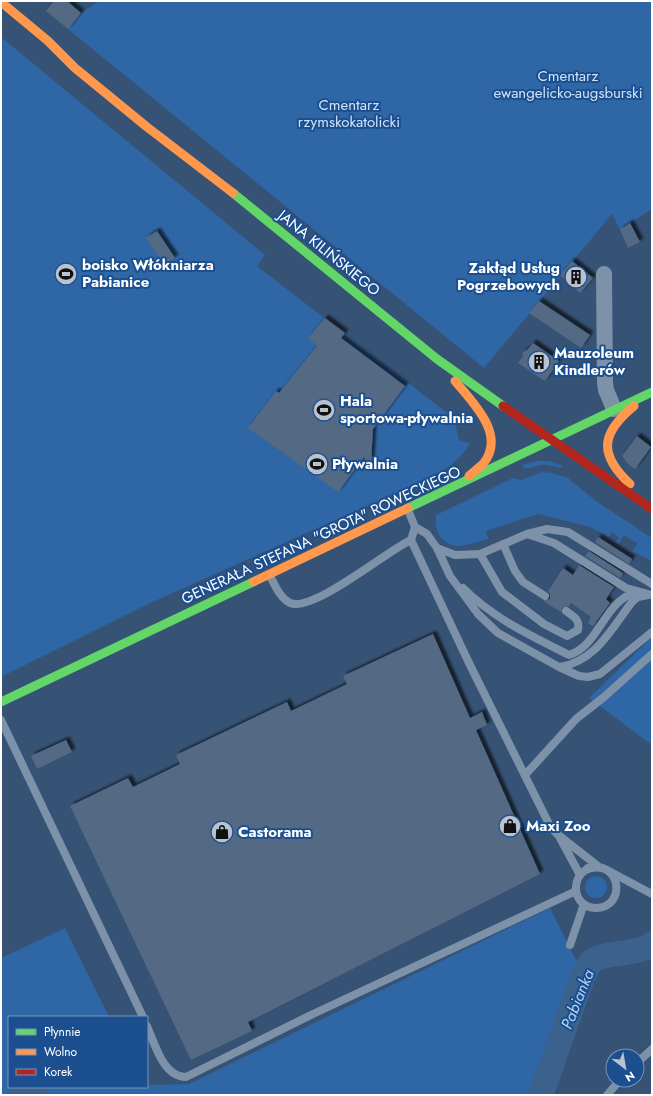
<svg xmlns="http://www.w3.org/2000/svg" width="653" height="1096" font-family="Jost,sans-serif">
	<defs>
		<filter id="shadow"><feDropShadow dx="3.5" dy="-3.5" stdDeviation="1" flood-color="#0009"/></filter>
	</defs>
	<rect width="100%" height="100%" fill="#365274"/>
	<path fill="#2f66a5" d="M99 1H652V209L620 230 612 214 484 368 68 29 81 13Z
		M1 37 265 255 257 266 451 416 456 427 459 440 470 443C460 462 444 470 425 480L148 604 1 677Z
		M536 461H550L563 466 560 468C553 466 547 464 540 465 534 466 530 469 524 468L522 465Z
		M541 472 552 473 568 478 596 501 652 538V561L632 551 638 544 624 535 619 544 616 542 619 538 612 532 609 537 590 527 538 514 486 531 488 539C473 543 455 552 442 539 436 532 435 524 436 515L513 478 521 480Z
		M652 637V745L589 698Z
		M585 887a11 11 0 1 1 22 0a11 11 0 1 1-22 0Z
		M550 908 584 976 542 1095H1V958L65 928 109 1017H9V1087H147V1085L189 1084Z"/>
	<path fill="#3b618d" d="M17 1087H48L52 1095H5Z"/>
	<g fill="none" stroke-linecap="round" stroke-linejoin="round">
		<path stroke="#3b618d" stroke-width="25" d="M541 1095 583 976C586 972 588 965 591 962 602 951 636 956 652 944"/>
	</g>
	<path fill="#526984" filter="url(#shadow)" d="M54 1H67L81 13 68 29 46 11Z
		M630 223 640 242 628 248 620 230Z
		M157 231 175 258 165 265 146 238Z
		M572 261 593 278 580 293 560 275Z
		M539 301 590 335 581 348 529 313Z
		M325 318 345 333 341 338 405 386 373 429 371 463 364 457 338 492 248 428 276 391 279 393 317 346 308 338Z
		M533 343 559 361 545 381 518 363 523 356 522 353 528 349Z
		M637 436 651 447 635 469 628 464 622 456Z
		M598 537 632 559 629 564 595 542Z
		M589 551 623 573 620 578 585 556Z
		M579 565 614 587 606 599 610 603 593 626 588 623 591 617 571 603 569 606 562 608 561 612 543 601 550 599V594L548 591 563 568 573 575Z
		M433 634 470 718 482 712 487 725 476 730 540 874 248 1022 252 1031 191 1060 70 806 128 778 133 787 180 764 176 755 287 702 291 711 347 684 343 676Z
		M66 740 72 752 37 769 31 756Z"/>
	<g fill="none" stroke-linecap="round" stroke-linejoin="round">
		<path stroke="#7d92a8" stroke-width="8" d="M408 510 415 527 427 534 437 548 450 576 478 614 498 633 559 667 579 676 588 677 600 674 652 632
			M415 527 411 540 469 663 550 826 557 834 599 867
			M527 534 547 529 568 532 652 584
			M503 544 515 571 523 582 545 596
			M437 548 455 555 480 554 527 534 554 543 626 588 652 595
			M480 554 502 592 544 624 567 636 578 630C580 619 574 617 566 611
			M270 576C275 585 280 598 290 603 313 613 388 550 411 540
			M463 588C493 618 531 636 569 655 600 645 603 602 636 592
			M560 667C596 661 611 629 632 602L638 597 648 595
			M1 720 143 1017
			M525 775 576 719 604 697 652 654
			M560 838 580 875
			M588 868C622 860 626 907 597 908 566 909 570 858 605 869L652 894
			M570 945 584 904
			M147 1026C155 1044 163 1077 186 1077L313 1014 576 891
			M637 1063 652 1049
			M607 1095 620 1080"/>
		<path stroke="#7d92a8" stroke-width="16" d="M604 274 605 383 606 390 614 409"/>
		<path stroke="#63d668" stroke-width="9" d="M233 193 437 359 503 406
			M408 508 652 392
			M1 702 253 582"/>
		<path stroke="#ff974d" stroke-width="9" d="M1 2 48 41 75 68 147 127 233 193
			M455 381C473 403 507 435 483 464 479 468 473 472 469 476
			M630 484C598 454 601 433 634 406
			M253 582 408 508"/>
		<path stroke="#b3261e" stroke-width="9" d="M503 406 652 509"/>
	</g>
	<defs>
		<g id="stadium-disc" transform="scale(1.15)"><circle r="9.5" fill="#b9c2ce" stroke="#1b4f8f"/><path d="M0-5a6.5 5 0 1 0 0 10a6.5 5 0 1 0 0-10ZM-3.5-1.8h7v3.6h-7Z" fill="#111"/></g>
		<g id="building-disc" transform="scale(1.15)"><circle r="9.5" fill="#b9c2ce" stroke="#1b4f8f"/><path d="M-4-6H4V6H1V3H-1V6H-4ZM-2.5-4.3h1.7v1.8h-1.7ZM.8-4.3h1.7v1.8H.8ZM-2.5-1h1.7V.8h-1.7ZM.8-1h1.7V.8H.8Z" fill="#111"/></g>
		<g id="shop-disc" transform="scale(1.15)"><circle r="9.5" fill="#b9c2ce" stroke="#1b4f8f"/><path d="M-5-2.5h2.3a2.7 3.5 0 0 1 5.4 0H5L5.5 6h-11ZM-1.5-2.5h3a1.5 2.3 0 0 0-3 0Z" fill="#111"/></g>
	</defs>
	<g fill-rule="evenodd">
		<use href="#stadium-disc" x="66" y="274"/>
		<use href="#building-disc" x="576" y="277"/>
		<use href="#building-disc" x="539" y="362"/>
		<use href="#stadium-disc" x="324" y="410"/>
		<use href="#stadium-disc" x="317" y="464"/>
		<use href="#shop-disc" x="510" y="826"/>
		<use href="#shop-disc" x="222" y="832"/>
	</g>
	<g text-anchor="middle" stroke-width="4" stroke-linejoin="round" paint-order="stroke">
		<g font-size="15" fill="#cfe3fa" stroke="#1b4f8f">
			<text x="568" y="81">Cmentarz<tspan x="568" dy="17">ewangelicko-augsburski</tspan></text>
			<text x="349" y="110">Cmentarz<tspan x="349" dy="17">rzymskokatolicki</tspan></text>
		</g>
		<g font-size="15" fill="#fff" stroke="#1b4f8f">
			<text transform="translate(329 253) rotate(39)" y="5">JANA KILIŃSKIEGO</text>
			<text transform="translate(321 535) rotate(-25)" y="5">GENERAŁA STEFANA "GROTA" ROWECKIEGO</text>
		</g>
		<g font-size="15" font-weight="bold" fill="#fff" stroke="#1b4f8f" text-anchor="start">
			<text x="82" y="270">boisko Włókniarza<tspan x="82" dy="17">Pabianice</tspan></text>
			<text x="560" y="273" text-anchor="end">Zakłąd Usług<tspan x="560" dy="17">Pogrzebowych</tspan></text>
			<text x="554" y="358">Mauzoleum<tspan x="554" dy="17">Kindlerów</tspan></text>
			<text x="340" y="406">Hala<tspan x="340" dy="17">sportowa-pływalnia</tspan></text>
			<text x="332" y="469">Pływalnia</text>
			<text x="526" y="831">Maxi Zoo</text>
			<text x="238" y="837">Castorama</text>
		</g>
		<g font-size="16" font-style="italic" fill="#b5d3f5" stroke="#1b4f8f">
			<text transform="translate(577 999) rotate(-68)" y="6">Pabianka</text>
		</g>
	</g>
	<rect width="653" height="1096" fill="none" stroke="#ffffff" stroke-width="4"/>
	<rect x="8" y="1016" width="140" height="72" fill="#1b4f8f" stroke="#7695bc"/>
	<rect x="16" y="1029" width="20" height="6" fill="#63d668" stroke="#7695bc"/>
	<text x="44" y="1036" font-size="12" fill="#ffffff">Płynnie</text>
	<rect x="16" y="1049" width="20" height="6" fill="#ff974d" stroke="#7695bc"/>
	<text x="44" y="1056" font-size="12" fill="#ffffff">Wolno</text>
	<rect x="16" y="1069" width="20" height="6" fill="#b3261e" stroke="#7695bc"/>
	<text x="44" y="1076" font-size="12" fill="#ffffff">Korek</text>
	<g transform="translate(625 1068) rotate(149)"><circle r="19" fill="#1b4f8f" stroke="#7695bc"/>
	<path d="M0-3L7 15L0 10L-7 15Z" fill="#b9c2ce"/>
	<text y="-6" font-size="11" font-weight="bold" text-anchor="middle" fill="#ffffff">N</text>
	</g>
</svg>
